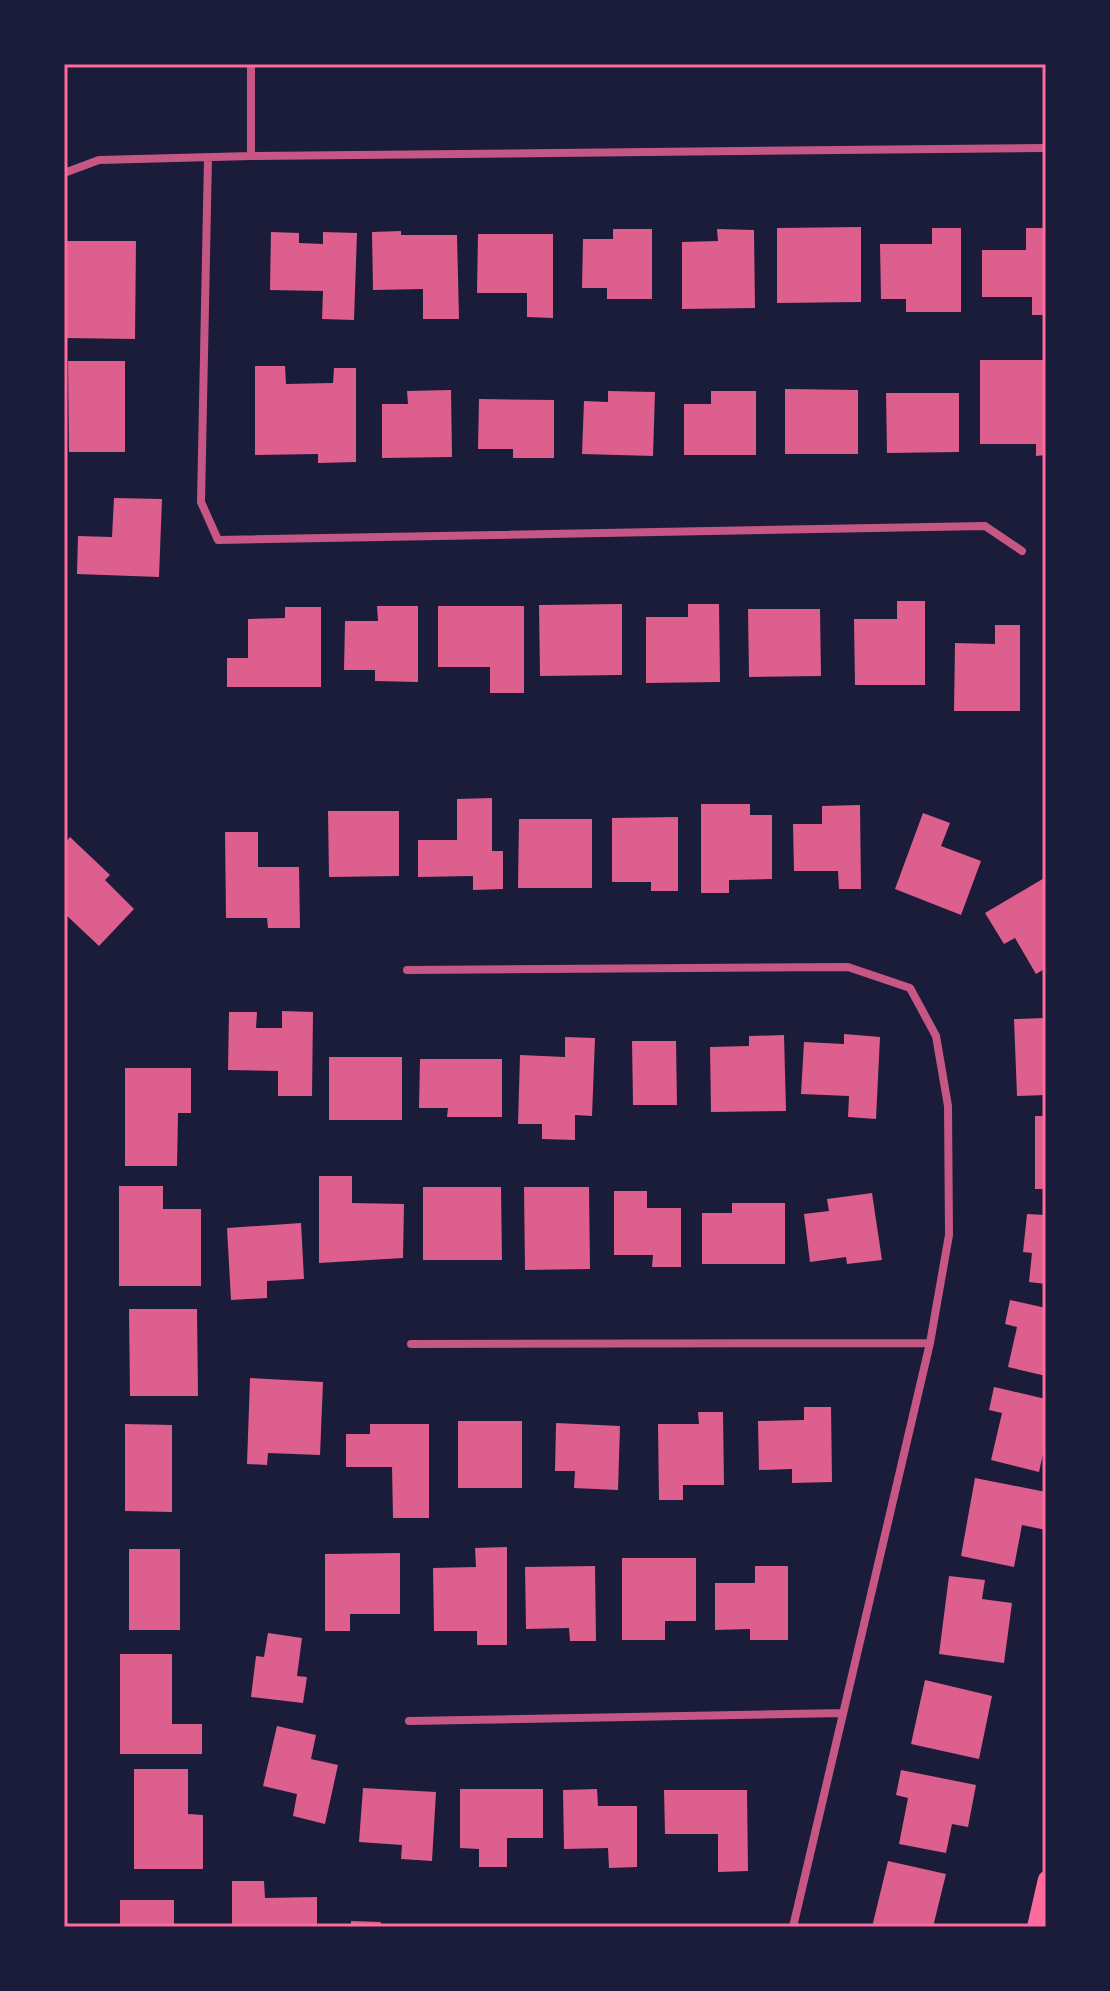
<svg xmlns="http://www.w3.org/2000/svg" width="1110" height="1991" font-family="Lato,sans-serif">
	<rect width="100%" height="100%" fill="#1b1b3a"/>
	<path fill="#dd5f8e" d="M861 227V302L777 303V228Z
		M932 228H961V312H906V299H881L880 244H932Z
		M1026 228H1046V315H1032V297H982V250H1026Z
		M613 229H652V299H607V288H582L583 239H613Z
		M717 229 754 230 755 308 682 309V242L718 241Z
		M401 231V235H457L459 319H423V289L373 290 372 232Z
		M271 232 299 233V243L323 244V232L357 233 354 320 322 319 323 291 270 290Z
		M478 234H553V318L527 317V293H477Z
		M64 241H136L135 339 66 338Z
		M980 360H1046V455L1036 456V444H980Z
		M68 361H125V452H69Z
		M255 366H285L286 384 333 383 334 368H356V462L318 463V454L255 455Z
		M785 389 858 390V454H785Z
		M451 390 452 457 382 458V404H408L407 391Z
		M608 391 655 392 653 456 582 454 584 401 608 402Z
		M711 391H756V455H684V404H711Z
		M886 393H959V452L887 453Z
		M479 399 554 400V458H513V449H478Z
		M114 498 162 499 159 577 77 574 78 536 112 537Z
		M897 601H925V685H855L854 619H897Z
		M622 604V675L540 676 539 605Z
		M688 604H719L720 682 646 683V617H688Z
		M377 606H418V682L375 681V670H344L345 621H378Z
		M438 606H524V693H490V667H438Z
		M285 607H321V687H227V658H248V619L285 618Z
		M748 609H820L821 676 749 677Z
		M995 625H1020V711H954L955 643 995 644Z
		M492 798V851H503V889L473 890V876L418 877V840H457V799Z
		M701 804H750V815H772V879L729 880V893H701Z
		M860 805 861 889H839L838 871H794L793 824H822V806Z
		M328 811H399V876L329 877Z
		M923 813 950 823 941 846 981 861 961 915 895 889Z
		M678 817V891H651V882H612V818Z
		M519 819H592V888H518Z
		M225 832H258V867H299L300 928H268L267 918H226Z
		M70 837 110 875 105 880 134 909 99 946 64 913V844Z
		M1046 877V968L1036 974 1015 938 1004 944 985 913Z
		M282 1011 313 1012 312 1096H278V1071L228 1070 229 1012H257L256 1028H282Z
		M1046 1018V1095L1017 1096 1014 1019Z
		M844 1034 880 1037 876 1119 848 1117 849 1096 801 1094 804 1042 844 1044Z
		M784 1035 786 1111 711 1112 710 1047 749 1046V1036Z
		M565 1037 595 1038 592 1116 575 1115V1140L542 1139V1124H518L520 1055 565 1057Z
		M632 1041H676L677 1105H633Z
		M329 1057H402V1120H329Z
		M420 1059H502V1117H447L448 1108H419Z
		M125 1068H191V1113H178L177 1166H125Z
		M1035 1116H1046V1189H1035Z
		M319 1176H352V1203L404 1204 403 1258 319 1263Z
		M119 1186H163V1209H201V1286H119Z
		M423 1187H501L502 1260H423Z
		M524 1187H589L590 1269 525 1270Z
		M614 1191H647V1208H681V1267H652L653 1255H614Z
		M872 1193 882 1260 847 1264 846 1257 810 1262 804 1214 829 1211 827 1199Z
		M732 1203H785V1264H702V1213H732Z
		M1027 1214 1046 1215V1284L1029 1282 1032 1253 1023 1252Z
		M301 1223 304 1279 267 1281V1298L231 1300 227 1228Z
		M1010 1300 1046 1308V1376L1008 1367 1017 1327 1005 1324Z
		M129 1309H197L198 1396H130Z
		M250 1378 323 1382 320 1455 268 1453 267 1465 247 1464Z
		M994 1387 1046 1399V1440L1039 1472 991 1460 1002 1413 989 1410Z
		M804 1407H831L832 1482 792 1483V1469L759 1470 758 1421 804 1420Z
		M698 1412H723L724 1485H683V1500H659L658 1424H699Z
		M458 1421H522V1488H458Z
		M556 1423 620 1426 618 1490 574 1488 575 1471H555Z
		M125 1424 172 1425V1512L125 1511Z
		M370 1424H429V1518H393L392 1467H346V1434H370Z
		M975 1478 1046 1492V1530L1022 1525 1014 1567 961 1556Z
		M507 1547V1645H477V1631H434L433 1568 476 1567 475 1548Z
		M129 1549H180V1630H129Z
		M400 1553V1614H350V1631H325V1554Z
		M622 1558H696V1621H665V1640H622Z
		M595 1566 596 1641H570L569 1628 526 1629 525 1567Z
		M755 1566H788V1640H750V1629L715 1630V1583H755Z
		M949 1576 985 1580 982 1599 1012 1603 1004 1663 939 1654Z
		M268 1633 302 1638 297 1676 307 1677 303 1703 251 1697 256 1656 264 1657Z
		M120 1654H172V1724H202V1754H120Z
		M925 1680 992 1696 979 1759 911 1744Z
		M277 1726 316 1735 311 1759 338 1765 325 1824 293 1816 297 1794 263 1786Z
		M134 1769H188V1814L203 1815V1869H134Z
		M901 1770 976 1785 968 1827 952 1824 946 1853 899 1844 908 1798 896 1795Z
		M363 1788 436 1792 432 1861 401 1859 402 1845 359 1842Z
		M460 1789H543V1838H507V1867H479V1849L460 1848Z
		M597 1789 598 1806H637V1867L609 1868 608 1848 564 1849 563 1790Z
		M664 1790H747L748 1871 718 1872V1834H665Z
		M888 1861 946 1874 933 1927H872Z
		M232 1881H264L265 1898 317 1897V1927H232Z
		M120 1900H174V1927H120Z
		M351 1921 381 1922 380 1927H351Z"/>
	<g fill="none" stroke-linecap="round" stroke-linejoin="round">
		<path stroke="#c65784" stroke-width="8" d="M251 64V156
			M208 158 201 502 218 540 985 526 1022 551
			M64 173 99 160 251 156 1046 148
			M407 970 848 967 910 988 936 1036 948 1106 949 1235 930 1343 793 1927
			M411 1344 930 1343
			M409 1721 843 1713"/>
		<path stroke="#ff6b9d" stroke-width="16" d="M1035 1927 1046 1879"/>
	</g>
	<rect width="1110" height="1991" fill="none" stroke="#1b1b3a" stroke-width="132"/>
	<rect x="66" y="66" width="978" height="1859" fill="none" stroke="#ff6b9d" stroke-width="3"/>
</svg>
